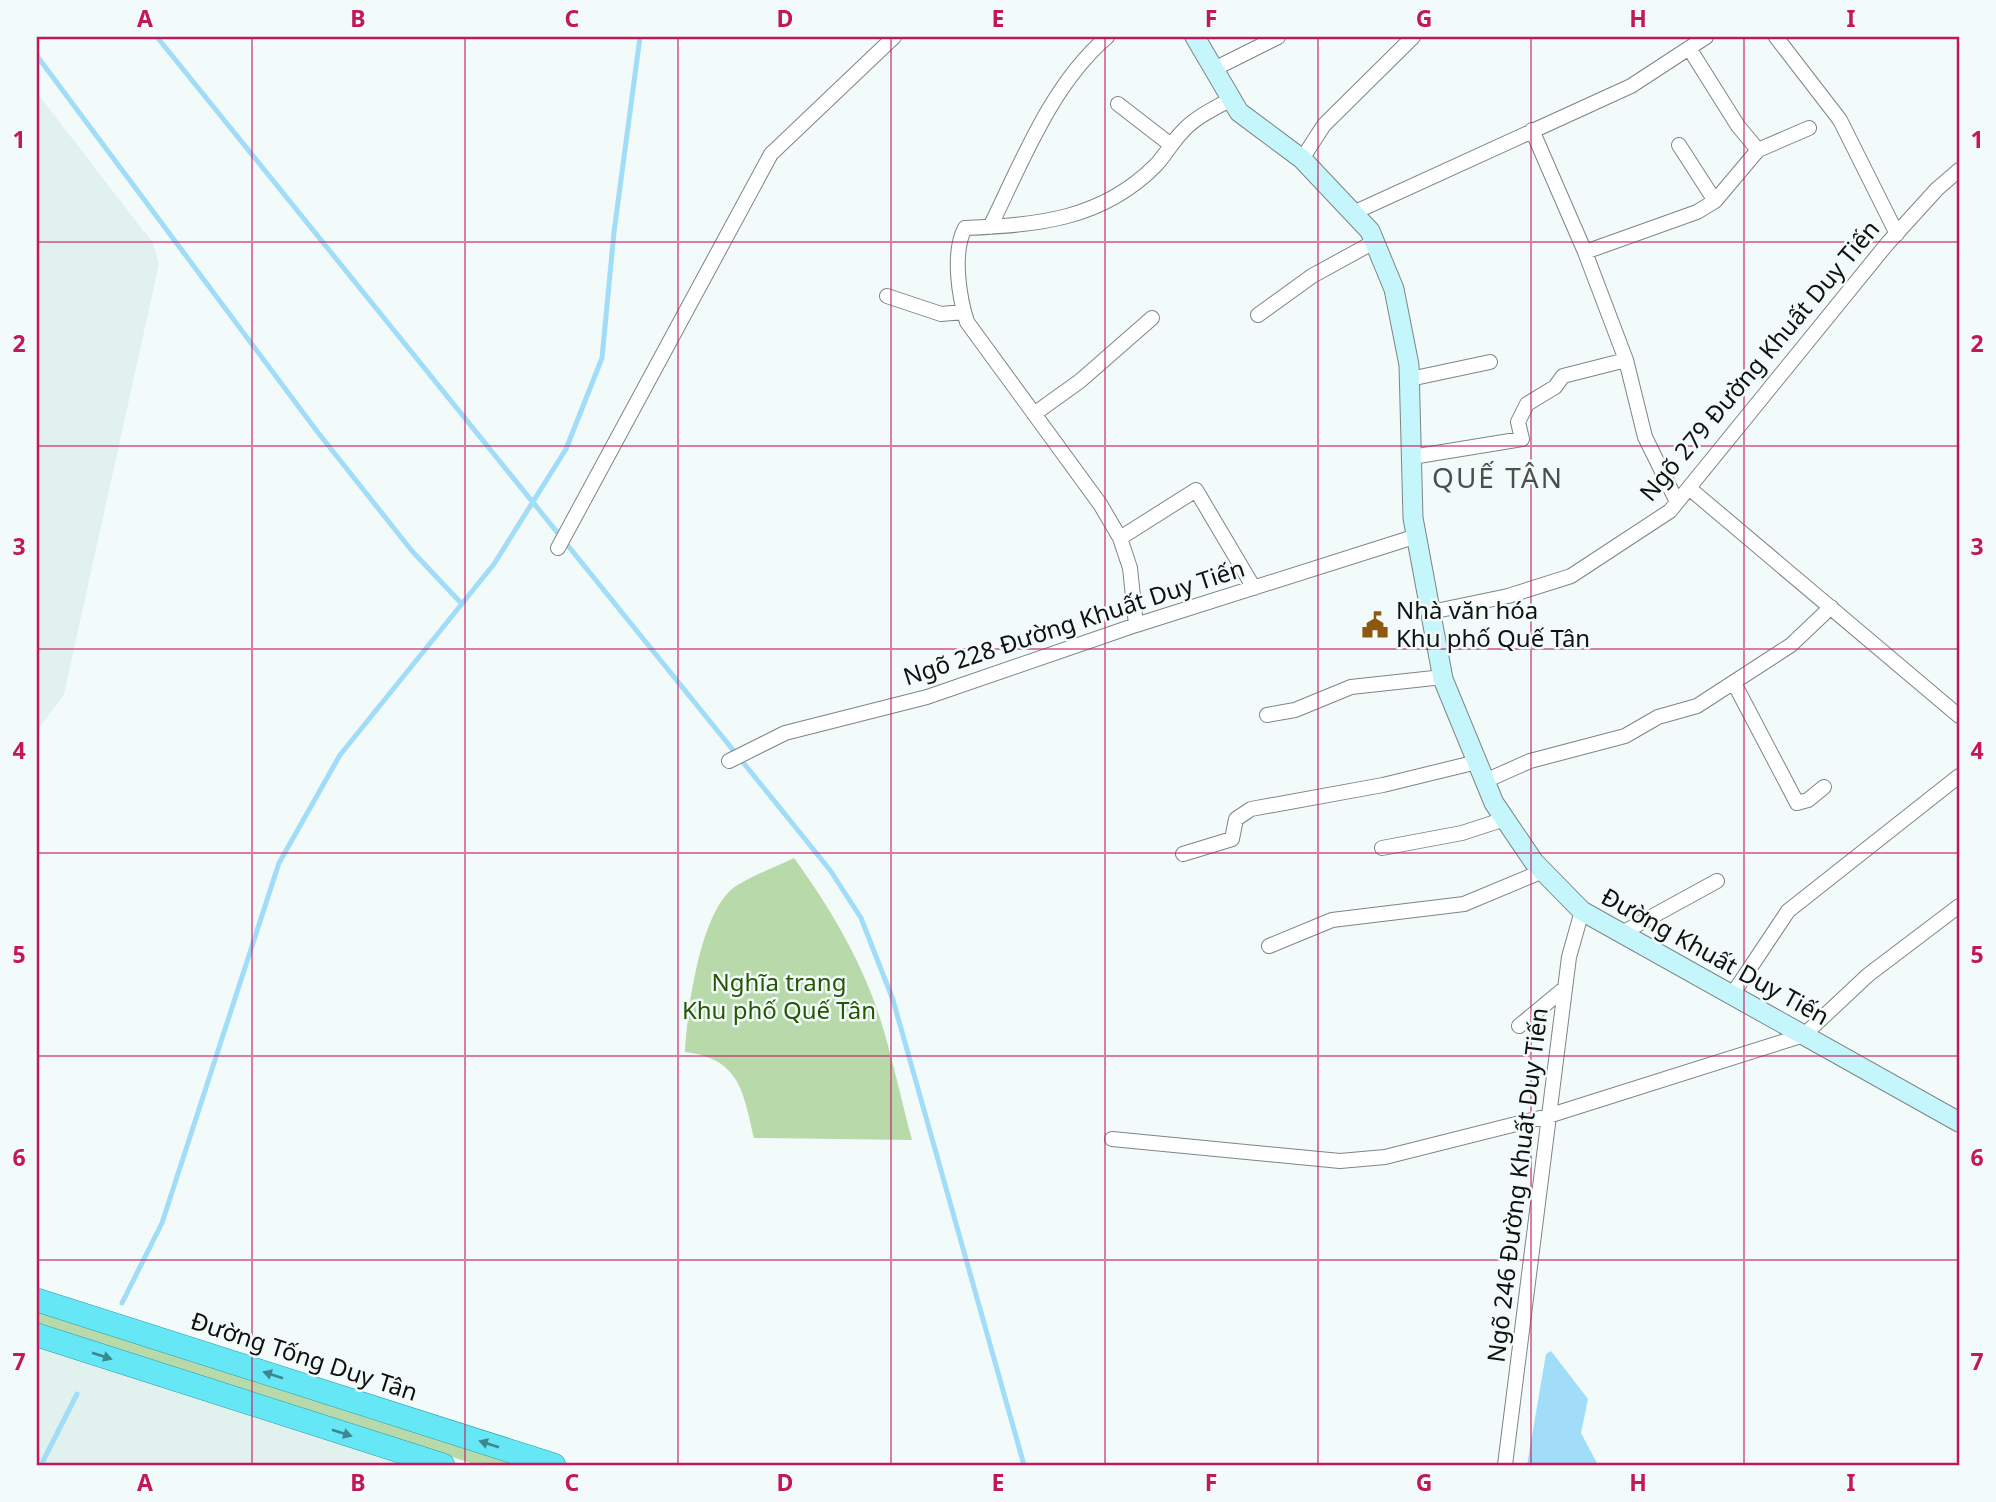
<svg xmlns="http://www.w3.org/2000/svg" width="1996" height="1502" font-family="'Noto Sans',sans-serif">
	<rect width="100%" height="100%" fill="#f3fbfa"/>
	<path fill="#e0f1ee" d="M37 93 153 243 159 264 64 694 37 731Z
		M37 1347 112 1368 413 1465H37Z"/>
	<path fill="#b8d9aa" d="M794 858C829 906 860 958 879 1015 892 1056 901 1099 912 1140L754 1138C743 1091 740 1059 685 1052 687 1012 700 909 736 886 754 875 775 867 794 858Z
		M37 1309 523 1465H477L37 1325Z"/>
	<path fill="#a1dcf9" d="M1551 1351 1588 1399 1581 1433 1598 1465H1527L1546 1354Z"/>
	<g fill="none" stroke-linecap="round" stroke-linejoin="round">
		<path stroke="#a1dcf9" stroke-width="5" d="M157 37 830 870 861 918 893 1000 1024 1465
			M37 56 316 430 412 551 462 604
			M122 1303 162 1223 279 863 340 755 494 564 566 449 602 358 614 232 640 37
			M41 1465 77 1394"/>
		<g stroke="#7e8584" stroke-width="16">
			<path id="minor" d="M1776 37 1840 120 1897 234
				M1689 48 1738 126 1758 150
				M1214 69 1278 37
				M1118 104 1171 145
				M1532 130 1585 252 1626 360 1645 437 1677 502
				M1679 145 1715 201
				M1302 159 1324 125 1413 37
				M1353 213 1631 86 1706 37
				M990 227C1022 162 1051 85 1107 37
				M1585 252 1697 212 1715 201 1758 150 1809 128
				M887 296 941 314 964 312
				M1258 315 1312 276 1374 242
				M1410 379 1490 362
				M1034 414 1080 381 1152 318
				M1412 457 1522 439 1518 422 1527 404 1555 387 1563 376 1626 360
				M1689 488 1959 716
				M1120 538 1196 490 1254 588
				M558 548 771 154 894 37
				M1431 612 1508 596 1571 576 1670 511 1887 244 1937 189 1959 170
				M1136 625 1130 568 1120 538 1100 504 967 322C959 297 952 252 965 228 1037 225 1101 220 1155 166 1165 156 1172 142 1182 132 1195 117 1214 109 1231 99
				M1734 683 1797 803 1808 800 1824 787
				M1267 715 1295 710 1351 687 1443 677
				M729 761 785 733 927 697 1136 625 1417 536
				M1485 781 1530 761 1625 736 1658 717 1697 706 1791 645 1831 607
				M1382 848 1462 833 1505 819
				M1183 854 1232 839 1236 819 1251 809 1383 785 1477 762
				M1622 933 1717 881
				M1269 946 1332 920 1464 904 1543 871
				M1732 995 1788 911 1959 776
				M1519 1026 1565 988
				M1112 1139 1340 1161 1385 1157 1548 1116 1804 1035 1868 975 1959 906
				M1505 1465 1569 957 1582 911"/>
		</g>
		<g stroke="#7e8584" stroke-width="21">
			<path id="secondary" d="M1195 37 1239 112 1302 159 1370 231 1394 289 1409 365 1413 518 1443 679 1494 803 1534 862 1582 911 1959 1122"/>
		</g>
		<g stroke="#2e99a5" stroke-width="24">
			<path id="trunk" d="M37 1300 554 1465
				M37 1335 443 1465"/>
		</g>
		<use href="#minor" stroke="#fff" stroke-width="14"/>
		<use href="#secondary" stroke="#c5f6fc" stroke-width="19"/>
		<use href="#trunk" stroke="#66e7f6" stroke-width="23"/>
	</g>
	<defs><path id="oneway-solid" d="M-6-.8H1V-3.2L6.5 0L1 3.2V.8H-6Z" transform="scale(1.75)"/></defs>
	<g fill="#3f878f">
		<use href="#oneway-solid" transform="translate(102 1356) rotate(18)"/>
		<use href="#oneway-solid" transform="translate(273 1375) rotate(-162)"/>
		<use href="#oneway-solid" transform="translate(342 1433) rotate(18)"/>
		<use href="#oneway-solid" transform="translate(489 1444) rotate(-162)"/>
	</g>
	<path fill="none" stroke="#c2185b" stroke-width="2" stroke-opacity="0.55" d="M252 37V1465M465 37V1465M678 37V1465M891 37V1465M1105 37V1465M1318 37V1465M1531 37V1465M1744 37V1465M37 242H1959M37 446H1959M37 649H1959M37 853H1959M37 1056H1959M37 1260H1959"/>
	<defs>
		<g id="civic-bare" transform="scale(2.1)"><path d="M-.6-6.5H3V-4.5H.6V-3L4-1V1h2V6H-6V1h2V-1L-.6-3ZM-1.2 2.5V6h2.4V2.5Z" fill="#8f580f" stroke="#f3fbfa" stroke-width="2.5" paint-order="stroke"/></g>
	</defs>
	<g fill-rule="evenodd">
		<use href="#civic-bare" x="1375" y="625"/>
	</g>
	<g text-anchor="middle" stroke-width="5" stroke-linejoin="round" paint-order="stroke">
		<g font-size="24" fill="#0f1211" stroke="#f3fbfa">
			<text transform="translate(1760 361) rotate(-50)" y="8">Ngõ 279 Đường Khuất Duy Tiến</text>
			<text transform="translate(1074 623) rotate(-18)" y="8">Ngõ 228 Đường Khuất Duy Tiến</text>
			<text transform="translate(1715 957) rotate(29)" y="8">Đường Khuất Duy Tiến</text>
			<text transform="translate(1518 1185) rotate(-83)" y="8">Ngõ 246 Đường Khuất Duy Tiến</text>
			<text transform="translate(304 1357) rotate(18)" y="8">Đường Tống Duy Tân</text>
		</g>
		<g font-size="24" fill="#0f1211" stroke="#f3fbfa" text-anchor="start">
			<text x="1396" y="619">Nhà văn hóa<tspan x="1396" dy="28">Khu phố Quế Tân</tspan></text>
		</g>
		<g font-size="24" fill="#255601" stroke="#f3fbfa">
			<text x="779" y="991">Nghĩa trang<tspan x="779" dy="28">Khu phố Quế Tân</tspan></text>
		</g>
		<g font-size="28" letter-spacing="2" fill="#49504e" stroke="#f3fbfa">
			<text x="1498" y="488">QUẾ TÂN</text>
		</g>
	</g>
	<rect width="1996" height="1502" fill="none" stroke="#f3fbfa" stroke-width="77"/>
	<rect x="38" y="38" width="1920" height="1426" fill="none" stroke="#c2185b" stroke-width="2.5"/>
	<g font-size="23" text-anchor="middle" font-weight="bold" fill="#c2185b">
		<text x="145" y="27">A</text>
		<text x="358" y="27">B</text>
		<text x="572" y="27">C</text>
		<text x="785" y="27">D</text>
		<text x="998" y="27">E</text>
		<text x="1211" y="27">F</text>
		<text x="1424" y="27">G</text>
		<text x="1638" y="27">H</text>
		<text x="1851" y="27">I</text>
		<text x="19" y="148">1</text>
		<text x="1977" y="148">1</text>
		<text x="19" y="352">2</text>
		<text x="1977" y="352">2</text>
		<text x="19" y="555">3</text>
		<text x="1977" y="555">3</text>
		<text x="19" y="759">4</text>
		<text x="1977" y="759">4</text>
		<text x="19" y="963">5</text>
		<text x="1977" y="963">5</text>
		<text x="19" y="1166">6</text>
		<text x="1977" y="1166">6</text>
		<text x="19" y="1370">7</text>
		<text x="1977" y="1370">7</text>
		<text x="145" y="1491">A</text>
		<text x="358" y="1491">B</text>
		<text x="572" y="1491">C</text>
		<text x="785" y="1491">D</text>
		<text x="998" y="1491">E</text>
		<text x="1211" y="1491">F</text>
		<text x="1424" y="1491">G</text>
		<text x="1638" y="1491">H</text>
		<text x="1851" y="1491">I</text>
	</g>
</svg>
